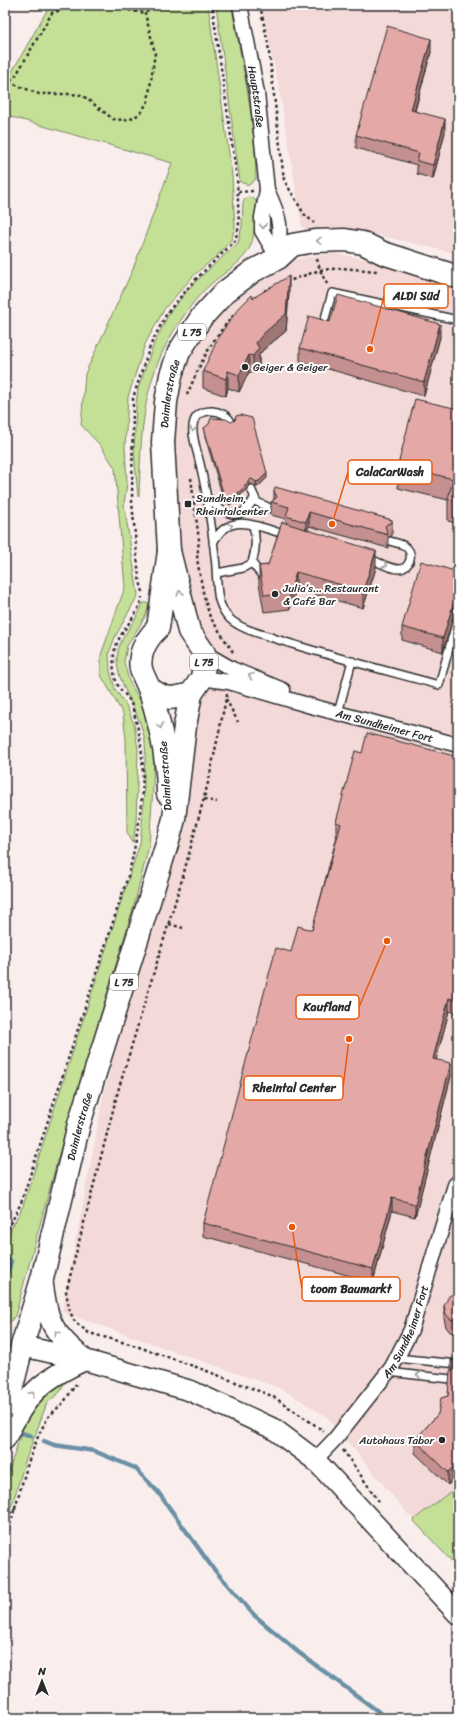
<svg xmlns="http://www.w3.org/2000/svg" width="463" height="1723" font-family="Sriracha,sans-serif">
	<rect width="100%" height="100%" fill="#faeeed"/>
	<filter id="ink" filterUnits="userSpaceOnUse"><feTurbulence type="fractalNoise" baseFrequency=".025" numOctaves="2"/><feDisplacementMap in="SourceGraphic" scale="8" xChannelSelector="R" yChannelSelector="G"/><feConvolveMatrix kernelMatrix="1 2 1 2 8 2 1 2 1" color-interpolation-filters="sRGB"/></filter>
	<g filter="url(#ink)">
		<path fill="#f3d9d8" d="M261 5H458V254L374 234 308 232 302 227 279 88Z
			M333 253 403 266 458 284V1486L413 1520 326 1416 282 1389 62 1312 105 1088 181 816 196 665 167 488 179 352 253 271 296 259Z"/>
		<path fill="#c4e097" stroke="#788661" d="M50 5H208L232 175 235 228 231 240 219 254 194 275 165 308 145 344 128 397 125 447 127 483 124 504 138 595 115 637 109 653 110 671 115 689 126 705 134 724 138 749 136 823 133 843 127 832 126 739 123 714 101 675V655L125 587 115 468 100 445 81 425 85 374 133 269 172 163 5 115V80L9 77Z
			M216 5H232L233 14C243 68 256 124 256 179L249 185 240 182Z
			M247 197 253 198 256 201C255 216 256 236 249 249 241 264 223 273 211 284 195 298 183 316 172 334 141 386 141 438 139 496L138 497 134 451 136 404 138 389 153 346 169 313 194 283 238 243 242 226 243 202Z
			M143 603H149L146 615 127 646 124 662 129 681 145 709 154 749 153 788 149 846 134 905 63 1140 15 1316 5 1328V1241L23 1206 140 843C143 819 144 796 144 772 145 762 146 751 145 742 141 712 116 684 117 658 118 636 137 623 143 603Z
			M63 1381 64 1385 60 1392 47 1403 25 1462 12 1505 5 1514V1483L26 1418 34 1402Z
			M458 1486V1568L413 1520Z"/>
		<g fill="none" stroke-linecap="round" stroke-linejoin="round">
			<path stroke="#6b90a5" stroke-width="4.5" d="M5 1281 11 1261 6 1259
				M19 1432 31 1436
				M44 1441 54 1445 94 1451 135 1468 158 1492 212 1567 254 1615 298 1652 387 1718"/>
			<g stroke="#2b2b2b" stroke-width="10">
				<path id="lane" d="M322 329 332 293 458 320
					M231 422C225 409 200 406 194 421 191 430 194 439 196 448 206 484 211 520 215 557 217 571 216 586 219 600 221 606 225 614 229 618 240 629 259 633 273 638 328 656 384 670 439 685L458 616
					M251 489 257 502 272 509
					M208 498C223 515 242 524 254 498
					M213 543C230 509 259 528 288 535
					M367 558C379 561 387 569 399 569 409 569 414 555 407 548 404 544 395 543 390 541
					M252 563 263 577
					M217 573 243 568 252 563C256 550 257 539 253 526
					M338 713 352 661
					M396 1358 458 1364
					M388 1372 451 1379"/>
			</g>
			<g stroke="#2b2b2b" stroke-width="17">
				<g id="street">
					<path id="s1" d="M240 5 257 93 267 190 262 217V231L278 258"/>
					<path d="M267 190C281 220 281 225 278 258"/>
					<path d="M204 653 232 669 283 690"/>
					<path id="s2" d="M202 678 229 682 311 706 458 745"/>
					<path id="s3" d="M315 1460 335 1439 392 1367 411 1330 455 1185 458 1182"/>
				</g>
			</g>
			<g stroke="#2b2b2b" stroke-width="23">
				<path id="secondary" d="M42 1279C48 1321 50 1331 83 1358
					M22 1346 85 1360 191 1391 274 1429 315 1460 458 1614
					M5 1439C27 1394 39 1381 85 1360"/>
			</g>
			<g stroke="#2b2b2b" stroke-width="25">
				<g id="primary">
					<path d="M149 688C166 701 172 699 191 694"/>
					<path id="s4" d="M168 794C168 759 161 727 151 694 149 686 143 677 141 669 138 653 147 638 158 628L169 551 163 442 166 402 171 375 179 352 201 318 225 292 253 271 278 258 292 245 315 241 345 240 363 243 383 253 458 277"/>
					<path id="s5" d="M5 1415 22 1346 42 1279 79 1124 168 841 174 819 185 726 191 694 202 678 204 665V653L189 631 169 551"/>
				</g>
			</g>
			<path stroke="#2b2b2b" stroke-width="2.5" stroke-dasharray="3 3" stroke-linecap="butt" d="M99 5 145 13 156 5
				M260 5 268 44 284 180 304 214 314 223
				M9 82 39 94H71L82 95 113 119 124 120 134 118 142 111 148 101 155 53 145 13
				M5 83 15 77 52 13 74 5
				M238 192 254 191
				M317 259 320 270 327 284
				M286 282 320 270 342 268 377 271
				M264 291 276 285
				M187 395C199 366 212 338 234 315
				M191 478 199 540 197 559 204 597 210 617 233 652
				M143 592 139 578 132 502 133 398 150 346 167 313 193 282 235 241 239 226 237 178 212 5
				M227 694 209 779 183 876 118 1091 66 1292 70 1312 75 1322 89 1333 133 1345 199 1368 272 1396 324 1431
				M226 699 238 722
				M204 799 217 802
				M169 924 183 928
				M5 1235 21 1203 129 873C140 825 149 773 137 725 135 717 133 708 130 701 127 696 122 692 119 687 113 678 113 664 114 654 117 632 138 618 142 597
				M343 1450 380 1503
				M5 1518 16 1507
				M5 1542 28 1463 39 1434 48 1417 64 1402 76 1384"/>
			<use href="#lane" stroke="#fff" stroke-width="7"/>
			<use href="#street" stroke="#fff" stroke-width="14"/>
			<use href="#secondary" stroke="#fff" stroke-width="20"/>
			<use href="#primary" stroke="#fff" stroke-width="22"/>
		</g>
		<path fill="#c49190" stroke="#2b2b2b" d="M431 52 415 111 445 132 433 179 417 174V165L356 148V135Z
			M289 293 286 331 263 350 259 355V365L253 373 249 372 239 392 228 388 226 396 203 388V371L253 298Z
			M330 322 440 337 424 396 300 361V348Z
			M458 409V524L448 521V500L398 488V465Z
			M204 428 267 478 259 486 256 487 252 484 249 485 246 490 230 505 224 501 204 433Z
			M274 491 392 520V536L388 537V548L309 526 307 530 376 568 363 608 296 589 290 609 264 612 259 583V566L268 565 286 523V519L271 515V502L274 499Z
			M458 572 443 652 402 640V627Z
			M362 753 458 757V1014L449 1011 436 1059 451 1076 415 1217 392 1211 373 1282 203 1236V1223L291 952 312 930 337 836H336V822Z
			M458 1272V1335L450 1332 446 1327 444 1319V1306L455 1293Z
			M451 1360 458 1361 448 1485 415 1453V1440L438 1414 448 1396 451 1370Z"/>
		<path fill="#a07675" stroke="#2b2b2b" d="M431 39V52L411 123V110Z
			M445 119V132L433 179V165Z
			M289 276V293L286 331 263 350 259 355V365L253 373V356L256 343Z
			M440 324V337L424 396V382Z
			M249 355V372L239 392V375Z
			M228 371V388L226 396V379Z
			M267 473V478L259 486 256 487V482Z
			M249 480V485L246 490 230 505V501Z
			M309 512V526L306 535V522Z
			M376 551V568L363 608V591Z
			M296 572V589L290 609V592Z
			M458 588V601L443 652V638Z
			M449 998V1011L433 1072V1059Z
			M451 1063V1076L415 1217V1204Z
			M392 1198V1211L373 1282V1269Z
			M458 1462V1476L448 1485V1472Z"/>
		<path fill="#e4a9a7" stroke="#2b2b2b" d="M387 26 431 39 411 110 445 119 433 165 417 161 419 153 356 135Z
			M289 276 286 314 263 334 256 343 259 348 253 356 249 355 239 375 228 371 226 379 203 371 219 336 238 309 252 295 253 298Z
			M338 295 440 324 424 382 300 348 309 316 330 322Z
			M415 399 458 409V501L448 499 453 479 398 465Z
			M240 415 252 418 267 473 259 481 256 482 252 479 249 480 246 485 230 501 224 496 204 428 209 424 211 418 226 419 231 422 235 420 236 416Z
			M275 487 392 520V523L387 524 385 526 388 535 309 512 306 522 286 516 289 507 271 502 277 497 274 491Z
			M282 522 376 551 363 591 296 572 290 592 264 595 259 566 268 565Z
			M421 561 458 572V588L443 638 402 627Z
			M367 733 458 757V1001L449 998 433 1059 451 1063 415 1204 392 1198 373 1269 203 1223 276 948 291 952 298 926 312 930 341 824 336 822 355 751 362 753Z
			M456 1272H458V1321L450 1319 446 1314 444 1306 449 1296 455 1293Z
			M451 1360 458 1361V1462L448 1472 415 1440 438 1414 441 1398 448 1396 450 1371 455 1369 456 1366Z"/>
		<defs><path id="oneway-chevron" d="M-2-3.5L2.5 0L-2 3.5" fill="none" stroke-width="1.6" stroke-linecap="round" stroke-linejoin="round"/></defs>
		<g stroke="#a0a0a0">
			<use href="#oneway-chevron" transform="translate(263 226) rotate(86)"/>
			<use href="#oneway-chevron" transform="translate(319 241) rotate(176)"/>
			<use href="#oneway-chevron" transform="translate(193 429) rotate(96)"/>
			<use href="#oneway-chevron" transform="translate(230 526) rotate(-23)"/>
			<use href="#oneway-chevron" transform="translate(385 565) rotate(27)"/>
			<use href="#oneway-chevron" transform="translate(180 593) rotate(-105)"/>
			<use href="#oneway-chevron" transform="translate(251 676) rotate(-158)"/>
			<use href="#oneway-chevron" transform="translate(160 726) rotate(74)"/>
			<use href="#oneway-chevron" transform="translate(57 1333) rotate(-123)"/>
			<use href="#oneway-chevron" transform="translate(419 1375) rotate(-174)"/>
			<use href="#oneway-chevron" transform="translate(32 1394) rotate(-49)"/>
		</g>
	</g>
	<g fill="#2b2b2b" stroke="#fff" stroke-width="1.5">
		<circle cx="245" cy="367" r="4"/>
		<rect x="184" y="500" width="8" height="8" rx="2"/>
		<circle cx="275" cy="594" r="4"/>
		<circle cx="442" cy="1440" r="4"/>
	</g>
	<g text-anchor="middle" stroke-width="4" stroke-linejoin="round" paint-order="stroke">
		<g fill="#fff" stroke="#6b6b6b" stroke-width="1">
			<rect x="178" y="324" width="28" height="16" rx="3"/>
			<rect x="190" y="654" width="28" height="16" rx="3"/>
			<rect x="110" y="974" width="28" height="16" rx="3"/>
		</g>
		<g font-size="10" font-weight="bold" fill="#2b2b2b">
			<text x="192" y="336">L 75</text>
			<text x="204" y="666">L 75</text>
			<text x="124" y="986">L 75</text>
		</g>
		<g font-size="11" fill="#2b2b2b" stroke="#fff">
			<text dy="4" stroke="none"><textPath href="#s1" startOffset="93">Hauptstraße</textPath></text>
			<text dy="4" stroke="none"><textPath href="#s4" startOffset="411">Daimlerstraße</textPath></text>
			<text dy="4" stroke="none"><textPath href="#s2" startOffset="189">Am Sundheimer Fort</textPath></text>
			<text transform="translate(165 776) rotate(-94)" y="4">Daimlerstraße</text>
			<text dy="4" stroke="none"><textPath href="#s5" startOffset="298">Daimlerstraße</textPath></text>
			<text dy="4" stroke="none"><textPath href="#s3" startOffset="159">Am Sundheimer Fort</textPath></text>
		</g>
		<g font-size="11" fill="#2b2b2b" stroke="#fff" text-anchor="start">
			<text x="253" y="371">Geiger &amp; Geiger</text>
			<text x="196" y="502">Sundheim,<tspan x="196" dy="13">Rheintalcenter</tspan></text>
			<text x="283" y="592">Julia’s… Restaurant<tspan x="283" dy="13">&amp; Café Bar</tspan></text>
			<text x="434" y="1444" text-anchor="end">Autohaus Tabor</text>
		</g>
	</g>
	<path fill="none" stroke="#e8590c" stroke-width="1.5" d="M370 349L384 296M332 524L348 472M387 941L359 1007M349 1039L343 1088M292 1227L302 1289"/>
	<g fill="#e8590c" stroke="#fff" stroke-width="1.5">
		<circle cx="370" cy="349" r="4"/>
		<circle cx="332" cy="524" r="4"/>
		<circle cx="387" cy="941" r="4"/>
		<circle cx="349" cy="1039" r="4"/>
		<circle cx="292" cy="1227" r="4"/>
	</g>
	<g fill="#fff" stroke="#e8590c" stroke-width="1.5">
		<rect x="384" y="284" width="64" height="24" rx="4"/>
		<rect x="348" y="460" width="84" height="24" rx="4"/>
		<rect x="296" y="995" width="63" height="24" rx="4"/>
		<rect x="244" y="1076" width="99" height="24" rx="4"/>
		<rect x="302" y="1277" width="98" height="24" rx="4"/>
	</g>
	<g font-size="12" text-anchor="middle" font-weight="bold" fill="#2b2b2b">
		<text x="416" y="300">ALDI Süd</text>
		<text x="390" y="476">CalaCarWash</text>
		<text x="327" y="1011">Kaufland</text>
		<text x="294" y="1092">Rheintal Center</text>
		<text x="351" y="1293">toom Baumarkt</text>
	</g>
	<rect width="463" height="1723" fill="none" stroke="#fff" stroke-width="20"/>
	<rect x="10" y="10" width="443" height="1703" fill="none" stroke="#2b2b2b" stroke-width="1.5" filter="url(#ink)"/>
	<g transform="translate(42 1681)" stroke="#ffffff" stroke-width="3" paint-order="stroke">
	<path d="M0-3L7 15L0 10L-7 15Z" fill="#2b2b2b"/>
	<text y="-6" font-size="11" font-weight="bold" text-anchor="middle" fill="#2b2b2b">N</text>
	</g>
</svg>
